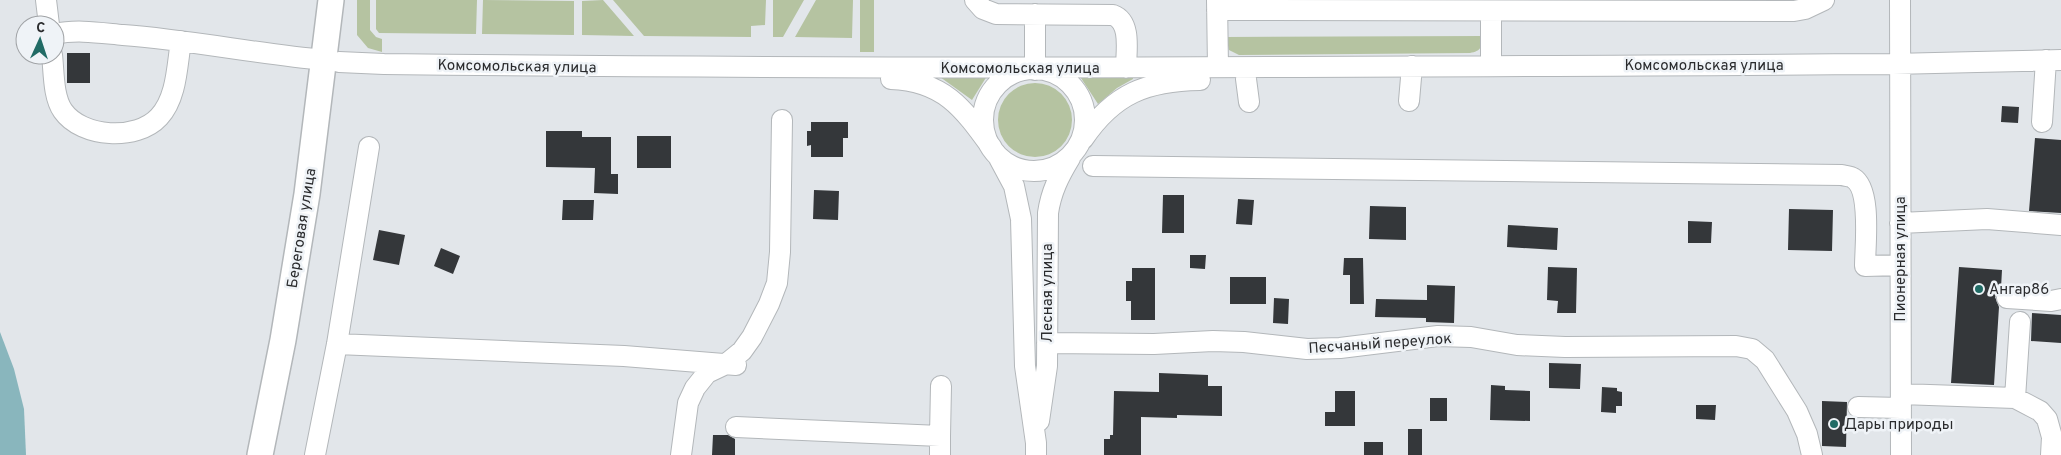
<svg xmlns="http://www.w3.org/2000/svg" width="2061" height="455" font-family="Overpass,sans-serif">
	<rect width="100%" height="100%" fill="#e2e6ea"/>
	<path fill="#b5c3a1" d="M357 0H370V30L376 37 382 39V52L368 48 357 35Z
		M376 0H477L476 34 379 33 376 29Z
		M483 0 574 1V35L482 34Z
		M603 0 634 36 582 35V1Z
		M613 0H766L765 25 751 26V37L644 36Z
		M773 0H804L783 37H773Z
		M816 0H853L852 38 795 37Z
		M860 0H874V52H860Z
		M1484 36C1482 47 1481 51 1470 53L1239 55 1229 50 1226 37Z
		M987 76 972 100 940 77Z
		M1133 76V79L1117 88 1098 104 1081 78Z
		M998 120a37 37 0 1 1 74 0a37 37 0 1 1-74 0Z"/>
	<path fill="#89b6bd" d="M0 332 14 369 24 409 26 455H0Z"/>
	<path fill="#34373a" d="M67 53H90V83H67Z
		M2002 106 2019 107 2018 123 2001 122Z
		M811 122H848V138H843V157H811V145L807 146V131H811Z
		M546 131H582V137H611V174H618V194L594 193 595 168 546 167Z
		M637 136H671V168H637Z
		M2035 138 2061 140V213L2029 211Z
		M814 190 839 191 838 220 813 219Z
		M1163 195H1184V233H1162Z
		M1238 199 1254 200 1252 225 1236 224Z
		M563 200H594L593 220H562Z
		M1370 206 1406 207V240L1369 239Z
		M1789 209 1833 210 1832 251 1788 250Z
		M1688 221 1712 222 1711 243H1688Z
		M1508 225 1558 228 1557 250 1507 247Z
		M379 230 405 235 399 265 373 260Z
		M441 248 460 256 453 274 434 266Z
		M1190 255H1206L1205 269 1190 268Z
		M1344 258H1363L1364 304H1350V275H1343Z
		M1548 267 1577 268 1576 313H1557L1558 301 1547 300Z
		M1959 267 2002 270 2001 288 1995 297 1999 307 1994 385 1951 383Z
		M1132 268H1155V320H1131V301H1126V281H1132Z
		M1230 277H1266V304H1230Z
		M1427 285 1455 286 1454 323 1426 322V318L1375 317 1376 299 1427 300Z
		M1274 298 1289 299 1288 324 1273 323Z
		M2032 313 2061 315V343L2031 341Z
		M1549 363 1581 364 1580 389 1549 388Z
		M1159 373 1208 375V386H1222V416L1177 415V418L1141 417V455H1104V439H1110V435H1113L1114 391 1159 392Z
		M1491 385 1505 386V390L1530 391V421L1490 420Z
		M1602 387 1617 388V391L1622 392V406H1616V413L1601 412Z
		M1335 391H1355V426H1325V412H1335Z
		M1430 398H1447V421H1430Z
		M1822 401 1847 402 1846 447 1822 446Z
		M1696 405H1716L1715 420 1696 419Z
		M1408 429H1422V455H1408Z
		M713 435H728L735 439V455H712Z
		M1364 442H1383V455H1364Z"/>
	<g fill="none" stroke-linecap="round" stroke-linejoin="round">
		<g stroke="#b3b7ba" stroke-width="22">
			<path id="minor" d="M46 0 49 25
				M975 0 983 9 996 14 1113 15C1132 22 1126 52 1126 68
				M1217 0 1218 67
				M1900 0 1901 455
				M1217 10 1794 11 1805 9 1824 0
				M1035 14V70
				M55 34C77 29 101 33 123 35 191 40 257 54 324 60
				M52 55C54 72 53 97 63 111 82 138 137 141 159 117 177 98 177 65 181 41
				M339 62 384 64C887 70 1390 67 1893 64 1949 63 2005 61 2061 60
				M1491 66V11
				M983 120a51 51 0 1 1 102 0a51 51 0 1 1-102 0Z
				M891 79C944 81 963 108 992 148
				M1246 79 1249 102
				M1409 101 1412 66
				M2042 122 2046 60
				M1083 139C1114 93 1147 81 1200 80
				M999 158 1014 186 1021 219 1025 366 1036 443V455
				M1093 166 1842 175C1845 176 1850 176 1853 178 1872 189 1865 246 1865 266L1900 265
				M1900 223 1987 219 2061 225
				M2007 298 2051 301 2061 299
				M1047 343 1154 344 1213 341 1244 342 1307 349 1340 348 1438 336 1471 337 1517 345 1565 347 1736 346 1752 349 1765 360 1797 411 1807 434 1812 455
				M337 344 624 356 736 365
				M1901 394 2015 398 2040 411 2047 419 2052 437 2051 455
				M2015 398 2020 322
				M1858 407 1901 408
				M1039 421 1047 366 1048 213C1051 192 1059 176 1070 158
				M736 427 940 436V455
				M940 436 941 386
				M315 455 337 344 369 147
				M681 455 688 403 695 388 707 373 726 364 742 351 752 337 769 304 777 283 780 252 782 120"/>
		</g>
		<g stroke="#b3b7ba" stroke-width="28">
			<path id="major" d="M260 455 283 340 307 194 331 0"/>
		</g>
		<use href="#minor" stroke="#fff" stroke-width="20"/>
		<use href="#major" stroke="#fff" stroke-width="25"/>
	</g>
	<g fill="#216b65" stroke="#eff3f7" stroke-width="2">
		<circle cx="1979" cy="289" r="5"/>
		<circle cx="1834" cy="424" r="5"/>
	</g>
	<g text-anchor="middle" stroke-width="5" stroke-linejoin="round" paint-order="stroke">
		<g font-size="15" fill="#2a2b2d" stroke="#eff3f7">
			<text x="1704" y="70">Комсомольская улица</text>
			<text transform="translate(517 66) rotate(1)" y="5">Комсомольская улица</text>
			<text x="1020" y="73">Комсомольская улица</text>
			<text transform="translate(301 228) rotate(-81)" y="5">Береговая улица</text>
			<text transform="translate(1900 259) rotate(-90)" y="5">Пионерная улица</text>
			<text transform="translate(1047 293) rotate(-90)" y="5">Лесная улица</text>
			<text transform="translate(1380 343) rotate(-4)" y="5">Песчаный переулок</text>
		</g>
		<g font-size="15" fill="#2a2b2d" stroke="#eff3f7" text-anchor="start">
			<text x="1989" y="294">Ангар86</text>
			<text x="1844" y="429">Дары природы</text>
		</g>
	</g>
	<g transform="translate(40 40) rotate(3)"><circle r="24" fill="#eff3f7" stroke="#a0a3a6"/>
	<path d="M0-4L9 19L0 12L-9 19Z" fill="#216b65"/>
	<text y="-8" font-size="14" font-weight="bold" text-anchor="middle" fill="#2a2b2d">С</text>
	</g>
</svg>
